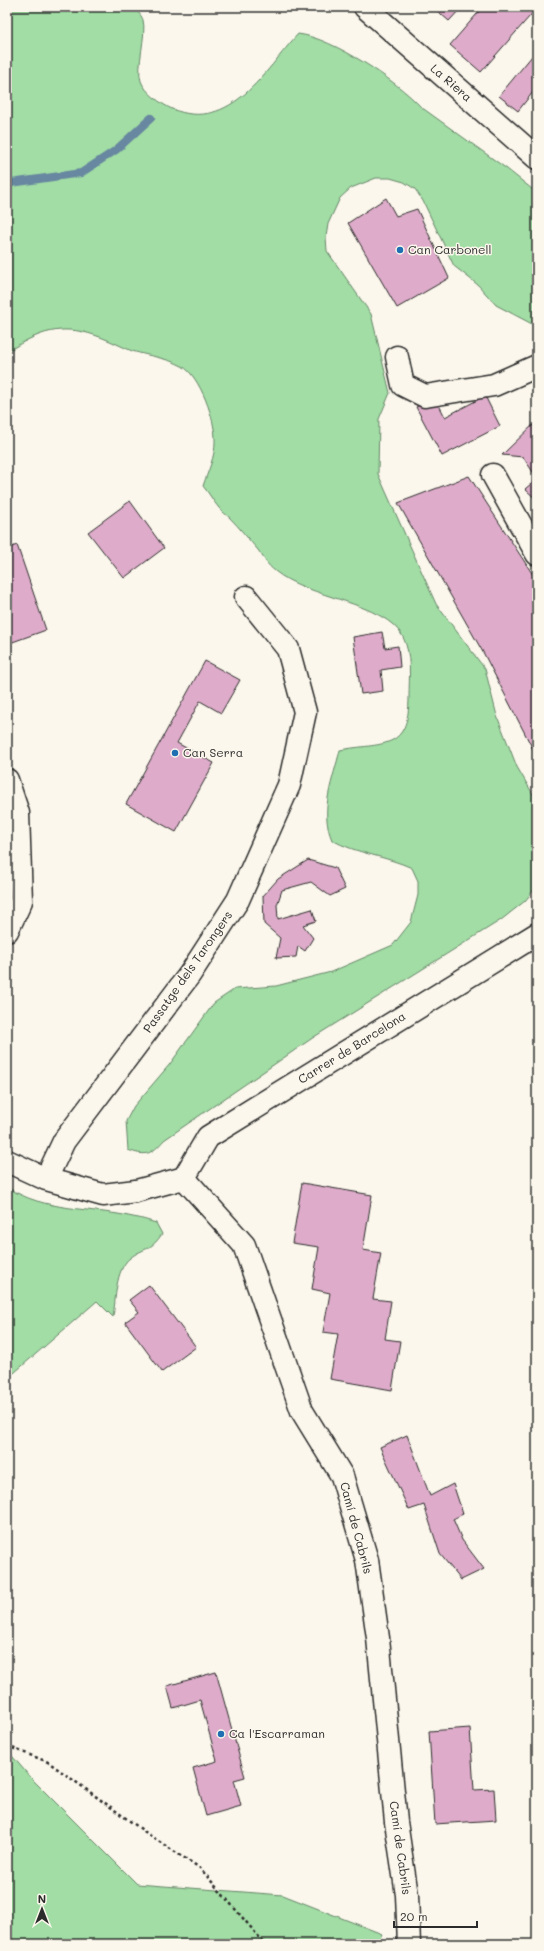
<svg xmlns="http://www.w3.org/2000/svg" width="544" height="1951" font-family="Mali,sans-serif">
	<rect width="100%" height="100%" fill="#fbf7ec"/>
	<filter id="ink" filterUnits="userSpaceOnUse"><feTurbulence type="fractalNoise" baseFrequency=".025" numOctaves="2"/><feDisplacementMap in="SourceGraphic" scale="8" xChannelSelector="R" yChannelSelector="G"/><feConvolveMatrix kernelMatrix="1 2 1 2 8 2 1 2 1" color-interpolation-filters="sRGB"/></filter>
	<g filter="url(#ink)">
		<path fill="#a1dda4" stroke="#668468" d="M7 7H134C137 11 142 16 143 20 147 33 136 68 141 81 145 92 161 104 172 109 231 133 265 70 298 34 333 38 397 81 421 107L507 169 532 189 537 196V324H532L496 305 478 285 454 266 423 201 415 189 404 182 390 178H376L351 188 340 198 328 224 326 237 327 251 371 314 390 393 379 419 378 474 436 604 485 669 497 716 517 767 537 801V886L525 901 501 920 314 1037 164 1140C152 1154 146 1157 128 1150L126 1121 134 1106 170 1064 214 1003 235 989 276 986 331 972 393 945 411 922 418 895V881L412 868C386 856 357 854 332 840 319 810 333 780 340 750 382 742 409 752 409 697 409 677 412 655 403 637 385 602 307 598 275 571 267 565 264 558 258 550 249 540 240 528 230 518 227 515 222 512 219 508 213 501 209 493 203 486 208 471 215 457 215 442 216 421 200 376 182 366 167 358 149 356 132 351 125 348 117 344 110 341 68 323 45 327 7 352Z
			M7 823 12 833 7 911Z
			M7 1187C44 1212 91 1207 133 1217 141 1218 149 1221 156 1223L162 1234C150 1252 144 1247 130 1258 115 1270 116 1299 113 1317L97 1301 7 1379Z
			M7 1750 31 1778 137 1884 283 1895 382 1934 377 1944H7Z"/>
		<g fill="none" stroke-linecap="round" stroke-linejoin="round">
			<path stroke="#6887a0" stroke-width="8" d="M7 181 11 183 81 173 116 150 151 118"/>
		</g>
		<path fill="#deacca" stroke="#2b2b2b" d="M258 7H266L262 11Z
			M433 7H462L449 21Z
			M483 7 537 8 481 72 450 45Z
			M537 50V87L518 111 499 96Z
			M386 198 396 216 417 209 449 278 397 308 348 223Z
			M485 396 500 426 442 456 416 407 435 397 445 417Z
			M537 421V478L523 457 502 455Z
			M469 476 537 581V757L484 654 398 503Z
			M537 479V500L525 489Z
			M130 501 164 548 124 578 88 532Z
			M17 545 46 630 7 644V549Z
			M382 632 385 648 398 646 400 667 381 670 383 691 361 694 353 637Z
			M205 661 240 680 221 713 200 701 177 743 214 763 176 832 126 804Z
			M308 860 335 868 345 889 330 896 311 882 282 890 277 905 278 919 312 909 316 921 303 925 313 938 305 951 298 946 296 957 276 958 280 938 264 924 263 896 278 879Z
			M302 1183 372 1195 363 1250 381 1253 373 1299 391 1301 385 1339 400 1341 392 1390 330 1379 338 1334 323 1332 330 1293 312 1289 319 1247 292 1243Z
			M149 1285 196 1347 162 1372 125 1322 139 1312 129 1300Z
			M407 1435 430 1496 453 1484 463 1514 453 1519 462 1540 484 1569 461 1580 440 1554 424 1505 409 1510 380 1447Z
			M216 1672 245 1777 234 1780 241 1806 206 1816 193 1768 217 1761 200 1700 173 1708 167 1686Z
			M470 1728 474 1790 494 1789 496 1820 435 1824 429 1731Z"/>
		<g fill="none" stroke-linecap="round" stroke-linejoin="round">
			<g stroke="#2b2b2b" stroke-width="25">
				<path id="minor" d="M365 7 537 158
					M397 357 403 385 425 396 494 385 537 366
					M493 475 537 554
					M7 780 18 813 21 901 7 931
					M7 1161 46 1179 103 1195 136 1191 184 1178
					M184 1178 244 1245 302 1411 342 1476 367 1560 378 1638 396 1822 407 1895 409 1944
					M184 1178 208 1137 537 934
					M46 1179 64 1141 190 974 238 900 289 785 305 712 288 649 246 597"/>
			</g>
			<path stroke="#2b2b2b" stroke-width="2.5" stroke-dasharray="3 3" stroke-linecap="butt" d="M7 1746 48 1762 155 1839 200 1868 265 1944"/>
			<use href="#minor" stroke="#fbf7ec" stroke-width="22"/>
		</g>
	</g>
	<g fill="#1f6fb2" stroke="#fbf7ec" stroke-width="1.5">
		<circle cx="400" cy="250" r="4"/>
		<circle cx="175" cy="753" r="4"/>
		<circle cx="221" cy="1734" r="4"/>
	</g>
	<g text-anchor="middle" stroke-width="3" stroke-linejoin="round" paint-order="stroke">
		<g font-size="12" fill="#2b2b2b" stroke="#fbf7ec">
			<text transform="translate(451 83) rotate(41)" y="4">La Riera</text>
			<text transform="translate(188 972) rotate(-55)" y="4">Passatge dels Tarongers</text>
			<text transform="translate(352 1048) rotate(-32)" y="4">Carrer de Barcelona</text>
			<text transform="translate(356 1528) rotate(75)" y="4">Camí de Cabrils</text>
			<text transform="translate(400 1848) rotate(82)" y="4">Camí de Cabrils</text>
		</g>
		<g font-size="12" fill="#2b2b2b" stroke="#fbf7ec" text-anchor="start">
			<text x="408" y="254">Can Carbonell</text>
			<text x="183" y="757">Can Serra</text>
			<text x="229" y="1738">Ca l'Escarraman</text>
		</g>
	</g>
	<rect width="544" height="1951" fill="none" stroke="#fbf7ec" stroke-width="24"/>
	<rect x="12" y="12" width="520" height="1927" fill="none" stroke="#2b2b2b" stroke-width="1.5" filter="url(#ink)"/>
	<g transform="translate(42 1909)" stroke="#fbf7ec" stroke-width="3" paint-order="stroke">
	<path d="M0-3L7 15L0 10L-7 15Z" fill="#2b2b2b"/>
	<text y="-6" font-size="11" font-weight="bold" text-anchor="middle" fill="#2b2b2b">N</text>
	</g>
	<path d="M394 1921v6h83v-6" fill="none" stroke="#2b2b2b" stroke-width="2"/>
	<text x="400" y="1921" font-size="12" fill="#2b2b2b" stroke="#fbf7ec" stroke-width="3" paint-order="stroke">20 m</text>
</svg>
